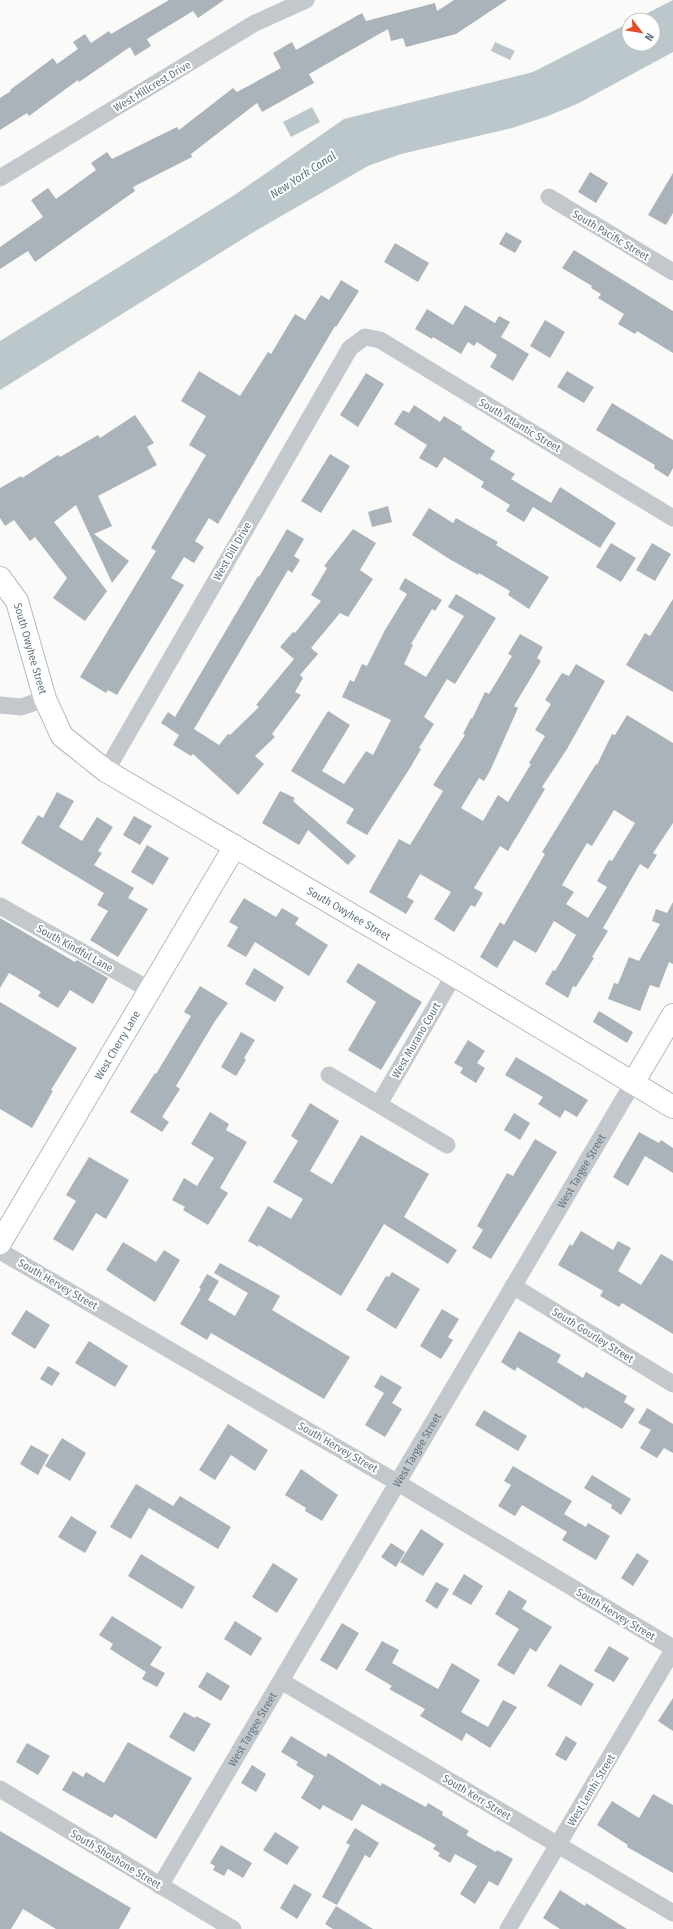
<svg xmlns="http://www.w3.org/2000/svg" width="673" height="1929" font-family="'Fira Sans Condensed',sans-serif">
	<rect width="100%" height="100%" fill="#fafaf8"/>
	<path fill="#bbc7cb" d="M673 0V52L579 103 548 116 512 128 401 154 368 166 252 233 0 390V341L233 196 344 119 533 72 629 23V44H653V20H634Z
		M495 42 515 51 510 60 491 51Z
		M312 107 320 122 291 137 283 122Z"/>
	<path fill="#aab3b9" fill-rule="evenodd" d="M169 0H224L198 18 193 11 147 39 151 46 135 56 130 47 79 82 78 80 29 116 27 113 0 130V98L11 91 10 90 53 58 57 64 78 49 73 42 85 34 91 43 109 31 111 34Z
		M454 0H507L456 34 406 47 403 38 391 41 388 29 309 74 314 83 262 112 257 103 191 154 192 157 133 187 135 191 35 262 28 251 0 269V247L43 217 31 200 48 188 56 199 96 170 91 163 107 152 112 159 177 127 179 130 233 88 237 92 281 68 273 53 292 42 296 50 362 13 366 21 435 3 437 11Z
		M590 172 608 183 596 203 578 192Z
		M673 173V213L666 225 648 215Z
		M506 232 522 241 515 253 499 244Z
		M395 243 429 263 418 282 384 262Z
		M574 250 673 311V353L637 331 635 334 618 324 624 314 598 298 601 294 591 288 592 286 562 268Z
		M341 280 359 291 336 327 335 326 218 524 209 518 195 541 204 547 194 563 184 557 171 578 184 585 117 695 108 690 106 693 80 677 156 551 151 548 206 455 189 445 206 416 181 401 199 371 240 396 268 352 271 354 295 314 305 320 321 295 329 300Z
		M465 305 495 323 499 316 510 322 501 337 529 354 513 381 490 367 497 355 477 342 474 346 468 342 461 354 433 337 432 339 415 329 427 309 453 325Z
		M545 320 565 332 550 358 530 346Z
		M567 371 594 387 584 403 557 387Z
		M366 373 384 384 358 427 340 415Z
		M612 403 673 440V468L668 477 654 468 655 465 596 430Z
		M414 405 440 422 444 416 462 427 461 429 495 451 490 459 515 474 511 479 551 503 560 487 616 523 600 548 533 507 524 522 506 511 510 505 481 487 484 482 444 457 437 468 419 458 427 445 394 424 403 410 409 413Z
		M135 415 154 443 147 447 157 465 98 496 112 526 94 534 129 561 112 583 76 505 54 522 107 591 85 621 53 598 67 578 35 537 30 541 14 520 5 526 0 518V488L21 476 22 478 58 455 60 457 98 435 100 438Z
		M330 454 350 466 321 513 301 501Z
		M388 506 392 522 372 527 368 512Z
		M429 508 453 523 456 518 482 533 498 542 496 545 549 577 529 609 508 595 510 591 479 573 478 575 451 560 412 535Z
		M287 529 304 539 294 556 300 560 292 573 288 570 194 729 219 745 228 734 230 735 259 707 256 705 294 659 280 647 293 632 295 633 321 601 311 595 327 568 324 566 353 529 376 543 360 570 373 579 348 617 340 613 311 648 318 654 300 675 303 678 295 692 301 695 272 734 275 737 255 756 264 764 238 795 193 754 191 756 173 745 179 735 161 723 168 712 175 717 258 576 259 577Z
		M611 543 636 558 621 582 596 567Z
		M652 543 671 554 655 581 636 570Z
		M405 578 442 600 435 611 432 609 411 644 413 645 404 664 426 677 464 616 448 607 456 594 496 618 455 684 447 679 424 717 434 724 419 748 421 749 410 768 367 835 346 823 354 809 291 771 328 711 350 725 322 771 344 784 366 751 373 755 391 720 342 697 350 680 354 682 362 664 367 666 385 630 407 594 399 589Z
		M673 599V692L626 665 645 633 650 636Z
		M520 634 543 647 537 658 541 661 514 706 518 708 490 771 484 781 479 778 461 808 483 821 498 795 508 802 531 764 529 763 545 736 535 730 551 704 545 700 562 673 569 676 576 664 605 681 567 749 542 787 545 789 508 851 500 846 474 888 483 893 475 907 471 905 454 932 434 919 451 892 420 874 407 897 414 901 406 914 369 892 399 839 410 845 443 791 433 785 465 735 463 734 471 718 472 719 485 692 489 694 512 656 508 654Z
		M627 715 673 743V823L653 853 657 855 648 869 640 864 603 928 608 931 592 957 594 958 576 987 573 986 568 998 545 984 553 970 555 971 576 935 554 921 536 953 514 940 497 968 480 957 500 922 504 925 545 854 542 852 596 764 597 765 612 734 615 735ZM614 810 635 823 612 861 609 860 597 881 607 887 588 918 566 904 574 892 562 885 587 843 592 846Z
		M280 791 295 798 293 801 356 856 348 865 308 830 299 845 262 823Z
		M57 792 74 801 59 827 82 841 97 817 113 827 98 851 102 853 94 865 134 888 128 898 148 909 118 957 90 940 108 911 97 905 104 893 21 843 38 815 43 818Z
		M134 816 152 826 140 845 123 835Z
		M147 845 169 858 153 885 131 872Z
		M244 898 276 917 282 908 299 918 295 924 328 945 309 976 255 942 246 957 227 946 238 927 229 922Z
		M673 902V964L669 962 659 988 650 985 640 1011 608 999 614 983 618 984 629 957 639 961 660 924 652 921 656 909 667 913Z
		M0 918 75 962 77 960 108 978 93 1004 70 990 58 1008 38 996 41 992 9 973 0 988Z
		M358 963 422 1002 381 1070 348 1050 376 1002 346 982Z
		M254 968 284 987 275 1002 245 984Z
		M200 986 228 1003 215 1021 176 1086 180 1089 162 1117 169 1122 162 1132 130 1112 155 1073 156 1074 191 1016 184 1012Z
		M0 1002 77 1048 51 1090 53 1091 32 1128 0 1109Z
		M599 1011 633 1032 627 1043 593 1022Z
		M241 1032 255 1040 244 1058 246 1060 236 1076 221 1067Z
		M468 1040 485 1051 477 1063 485 1068 476 1083 460 1073 463 1068 454 1063Z
		M516 1057 588 1100 577 1117 565 1110 560 1118 538 1104 543 1097 505 1075Z
		M310 1103 339 1121 310 1171 332 1184 361 1135 429 1174 404 1217 457 1250 448 1264 384 1224 341 1296 259 1245 258 1247 248 1241 268 1206 291 1219 303 1199 273 1182 298 1141 291 1136Z
		M210 1112 229 1124 226 1130 247 1142 220 1188 228 1193 208 1225 183 1210 185 1207 172 1200 184 1178 197 1186 214 1158 191 1144Z
		M514 1113 530 1123 520 1140 504 1130Z
		M639 1132 659 1143 661 1140 673 1148V1173L645 1156 628 1186 613 1177Z
		M535 1139 557 1152 491 1259 472 1248 483 1230 477 1226 507 1173 513 1176Z
		M89 1157 129 1180 106 1219 96 1213 73 1251 53 1239 76 1201 66 1195Z
		M581 1231 613 1250 618 1241 631 1248 618 1271 641 1285 661 1254 673 1261V1334L622 1303 619 1307 600 1296 603 1291 558 1265 570 1244 572 1246Z
		M123 1242 156 1262 164 1250 180 1260 155 1302 106 1270Z
		M220 1263 280 1296 272 1310 350 1357 324 1399 211 1333 207 1340 180 1324 201 1289 199 1288 207 1274 219 1281 208 1300 235 1316 248 1293 214 1273Z
		M392 1272 420 1289 396 1329 366 1310 386 1276 389 1277Z
		M442 1309 459 1319 448 1337 453 1340 441 1359 420 1346Z
		M26 1310 50 1325 35 1349 11 1334Z
		M519 1331 561 1355 557 1362 583 1378 586 1372 627 1396 624 1402 635 1409 622 1429 585 1407 584 1409 517 1367 515 1371 501 1362Z
		M89 1341 128 1366 115 1387 75 1363Z
		M48 1366 60 1373 52 1386 40 1379Z
		M381 1375 402 1387 392 1403 402 1409 385 1437 365 1425 384 1393 374 1387Z
		M647 1408 673 1424V1453L664 1448 657 1458 640 1448 651 1430 638 1423Z
		M484 1410 527 1436 518 1451 475 1425Z
		M228 1424 268 1450 255 1471 231 1455 215 1480 199 1470Z
		M62 1438 86 1453 70 1481 45 1466Z
		M31 1445 49 1455 38 1475 20 1464Z
		M513 1466 572 1501 564 1514 586 1527 588 1523 610 1536 596 1560 562 1540 567 1532 522 1505 515 1516 498 1506 511 1485 504 1481Z
		M301 1469 338 1495 322 1521 305 1511 306 1508 285 1495Z
		M592 1475 631 1499 621 1515 611 1508 612 1505 584 1488Z
		M136 1484 173 1506 180 1496 231 1527 218 1549 149 1508 131 1539 110 1527Z
		M71 1516 97 1532 85 1553 58 1537Z
		M421 1529 444 1544 423 1576 400 1562Z
		M391 1543 405 1552 396 1567 381 1557Z
		M637 1553 649 1561 633 1586 621 1578Z
		M141 1554 195 1587 182 1609 128 1576Z
		M273 1563 298 1579 277 1613 252 1597Z
		M464 1574 483 1586 471 1605 452 1594Z
		M436 1582 449 1589 437 1609 425 1601Z
		M509 1590 527 1601 522 1609 552 1627 536 1652 530 1648 514 1675 497 1665 519 1629 495 1614Z
		M112 1616 162 1647 150 1665 165 1673 157 1687 142 1679 146 1672 110 1649 113 1644 99 1635Z
		M235 1621 262 1638 251 1656 224 1639Z
		M342 1623 359 1633 337 1670 320 1660Z
		M382 1641 399 1650 392 1663 438 1689 452 1663 480 1680 461 1712 488 1727 503 1700 517 1707 490 1748 466 1733 462 1741 420 1716 425 1709 389 1689 392 1686 365 1670Z
		M609 1646 629 1658 614 1682 594 1671Z
		M560 1664 594 1684 581 1706 547 1686Z
		M207 1672 230 1686 221 1701 198 1687Z
		M673 1698V1731L658 1721Z
		M184 1712 195 1718 196 1716 211 1724 194 1752 169 1737Z
		M291 1736 326 1757 328 1753 381 1786 382 1783 426 1807 428 1803 443 1812 442 1815 469 1831 466 1835 496 1852 497 1850 513 1859 498 1886 489 1881 475 1904 460 1894 477 1866 455 1854 450 1863 438 1856 440 1853 433 1849 436 1845 362 1804 352 1821 323 1805 320 1810 301 1798 314 1776 296 1765 298 1762 281 1752Z
		M566 1736 577 1743 566 1761 555 1755Z
		M128 1742 192 1778 156 1839 115 1814 112 1818 62 1790 73 1771 83 1777 86 1772 104 1783Z
		M27 1743 50 1756 38 1775 16 1762Z
		M252 1765 266 1774 256 1792 241 1783Z
		M653 1794 673 1805V1873L627 1847 628 1845 597 1825 612 1801 639 1818Z
		M355 1828 379 1843 370 1858 365 1855 337 1905 322 1897 350 1845 346 1843Z
		M0 1831 131 1908 119 1929H56L23 1909 11 1929H0Z
		M275 1832 299 1847 287 1865 263 1850Z
		M221 1845 252 1863 243 1878 228 1869 224 1876 213 1870 215 1866 210 1863Z
		M294 1884 312 1894 297 1919 280 1908Z
		M560 1890 585 1906 586 1903 627 1929H560L543 1918Z
		M336 1906 373 1929H333L325 1924Z"/>
	<g fill="none" stroke-linecap="round" stroke-linejoin="round">
		<g stroke="#b3babf" stroke-width="24">
			<g id="secondary">
				<path id="s2" d="M0 578 17 601 45 699 62 736 106 771 454 975 673 1107"/>
				<path d="M633 1083 673 1015"/>
				<path id="s3" d="M0 1243 235 846"/>
			</g>
		</g>
		<g stroke="#c3c8cc" stroke-width="17">
			<path d="M0 178 255 23 306 0"/>
			<path d="M549 197 673 272"/>
			<path d="M0 705 21 707 45 699"/>
			<path d="M106 771 350 348 365 337 380 340 673 518"/>
			<path d="M0 906 150 990"/>
			<path d="M329 1075 447 1145"/>
			<path d="M379 1104 454 975"/>
			<path d="M0 1251 398 1483 673 1648"/>
			<path d="M513 1286 673 1384"/>
			<path d="M281 1681 673 1913"/>
			<path d="M0 1789 233 1929"/>
			<path id="s1" d="M160 1886 633 1083"/>
			<path d="M508 1929 673 1650"/>
		</g>
		<use href="#secondary" stroke="#fff" stroke-width="22"/>
	</g>
	<g text-anchor="middle" stroke-width="4" stroke-linejoin="round" paint-order="stroke">
		<g font-size="11" fill="#647783" stroke="#fff">
			<text transform="translate(152 86) rotate(-31)" y="4">West Hillcrest Drive</text>
			<text transform="translate(611 235) rotate(31)" y="4">South Pacific Street</text>
			<text transform="translate(520 425) rotate(31)" y="4">South Atlantic Street</text>
			<text transform="translate(232 551) rotate(-60)" y="4">West Dill Drive</text>
			<text dy="4" stroke="none"><textPath href="#s2" startOffset="78">South Owyhee Street</textPath></text>
			<text dy="4" stroke="none"><textPath href="#s2" startOffset="509">South Owyhee Street</textPath></text>
			<text transform="translate(75 948) rotate(29)" y="4">South Kindful Lane</text>
			<text transform="translate(416 1040) rotate(-60)" y="4">West Murano Court</text>
			<text dy="4" stroke="none"><textPath href="#s3" startOffset="230">West Cherry Lane</textPath></text>
			<text dy="4" stroke="none"><textPath href="#s1" startOffset="830">West Targee Street</textPath></text>
			<text transform="translate(58 1284) rotate(30)" y="4">South Hervey Street</text>
			<text transform="translate(593 1335) rotate(32)" y="4">South Gourley Street</text>
			<text transform="translate(338 1447) rotate(30)" y="4">South Hervey Street</text>
			<text dy="4" stroke="none"><textPath href="#s1" startOffset="506">West Targee Street</textPath></text>
			<text transform="translate(616 1614) rotate(31)" y="4">South Hervey Street</text>
			<text dy="4" stroke="none"><textPath href="#s1" startOffset="182">West Targee Street</textPath></text>
			<text transform="translate(591 1790) rotate(-59)" y="4">West Lemhi Street</text>
			<text transform="translate(477 1797) rotate(31)" y="4">South Kerr Street</text>
			<text transform="translate(116 1859) rotate(31)" y="4">South Shoshone Street</text>
		</g>
		<g font-size="12" font-style="italic" fill="#5f767c" stroke="#fff">
			<text transform="translate(303 175) rotate(-33)" y="4">New York Canal</text>
		</g>
	</g>
	<g transform="translate(641 32) rotate(121)"><circle r="19" fill="#ffffff" stroke="#c1c9cd"/>
	<path d="M0-3L7 15L0 10L-7 15Z" fill="#e54c2c"/>
	<text y="-6" font-size="11" font-weight="bold" text-anchor="middle" fill="#647783">N</text>
	</g>
</svg>
